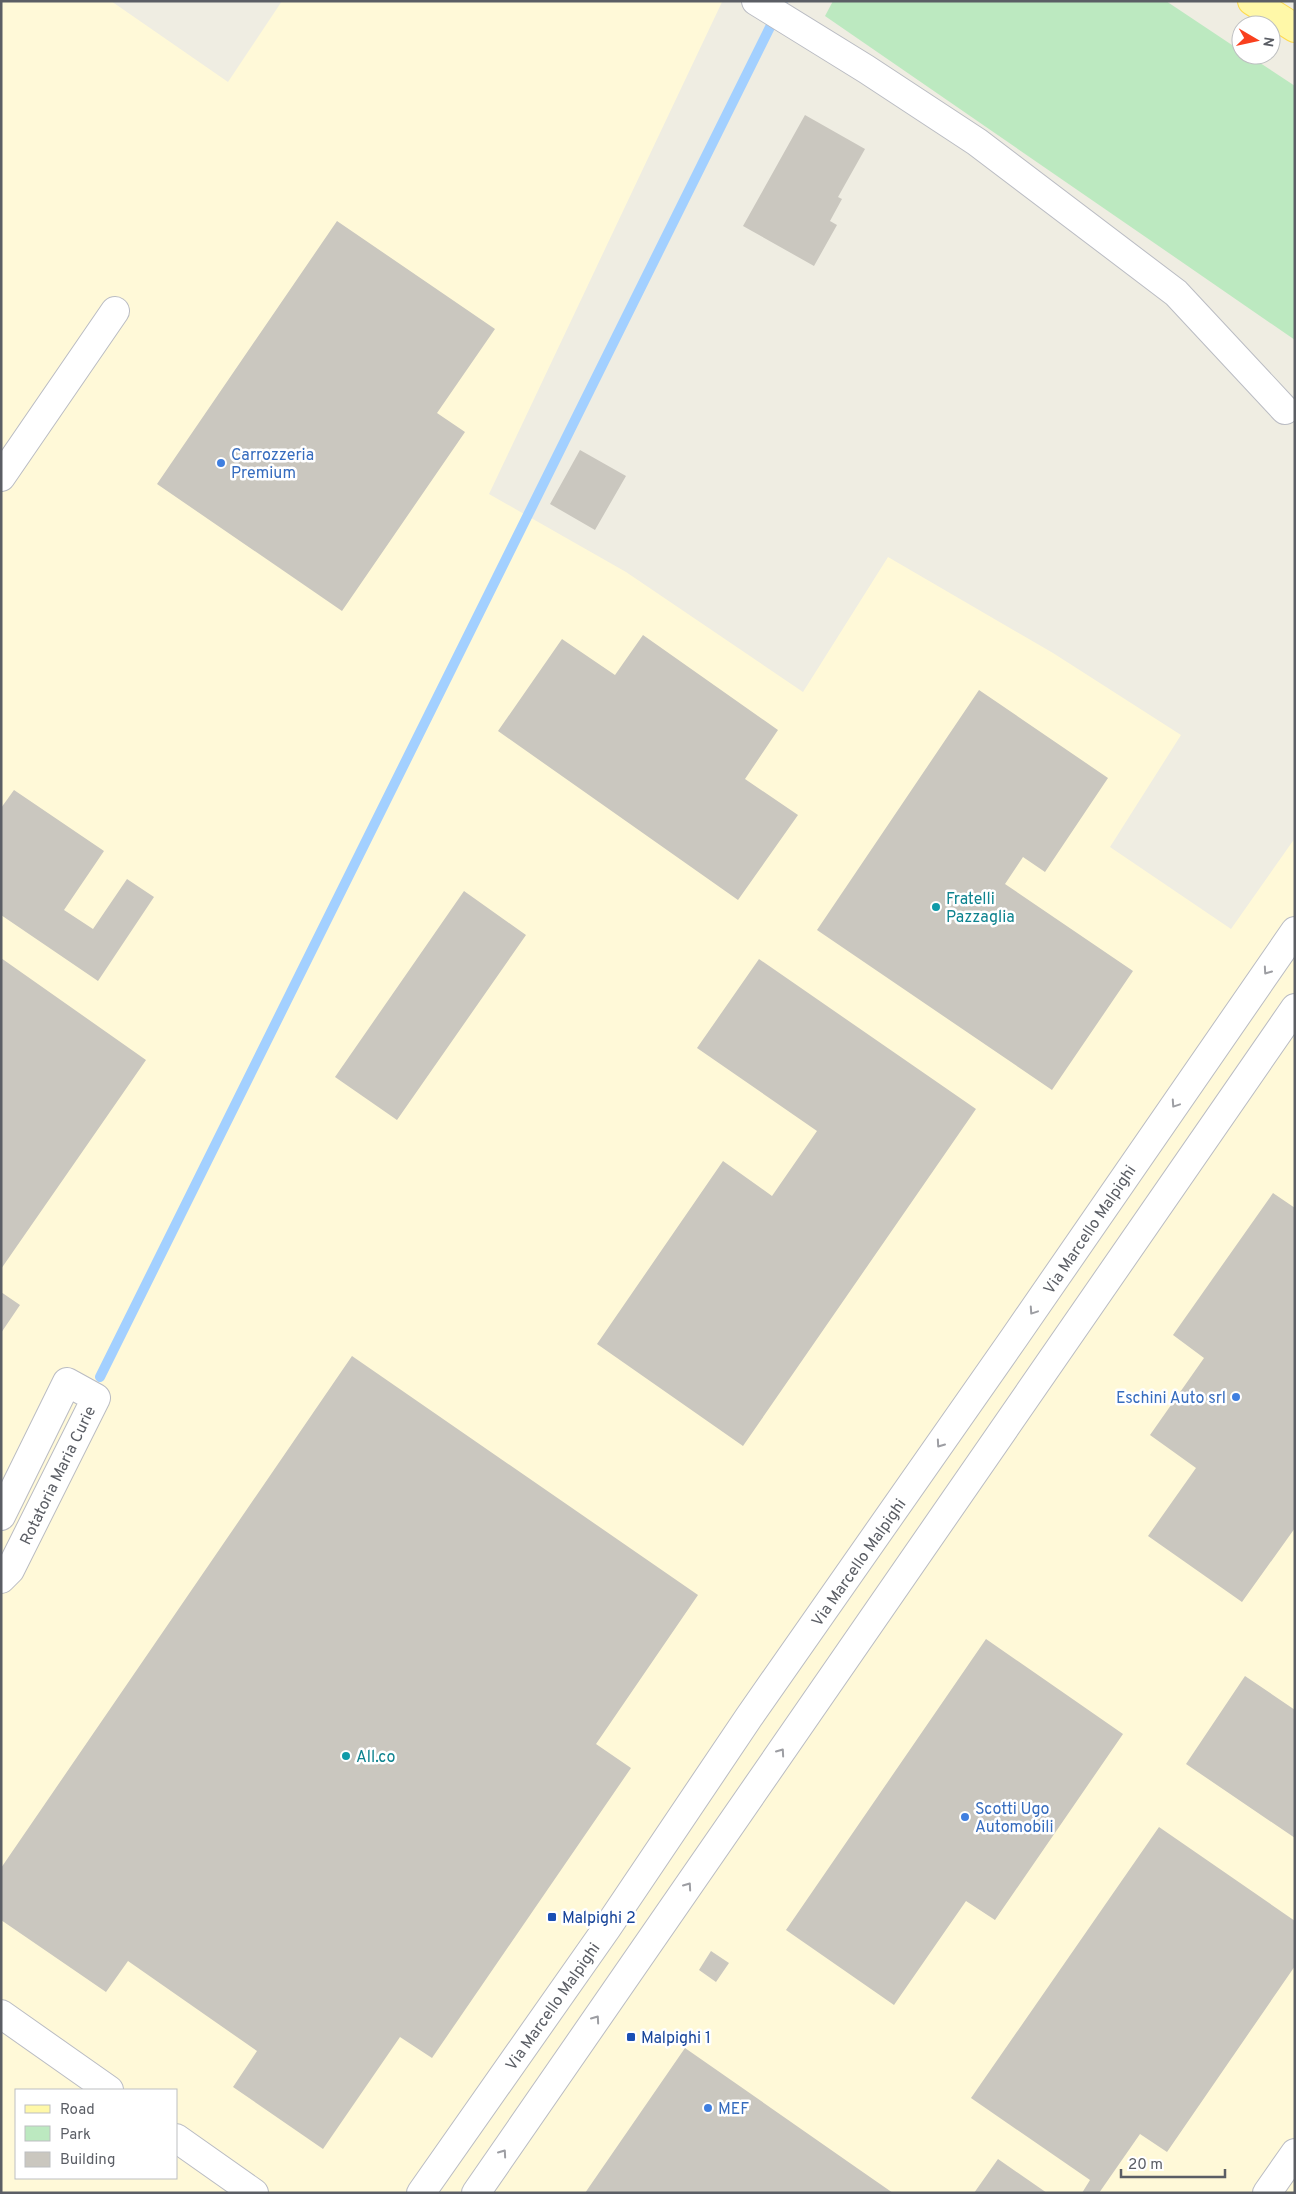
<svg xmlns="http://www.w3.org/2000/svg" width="1296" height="2194" font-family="Overpass,sans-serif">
	<rect width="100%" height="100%" fill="#efede2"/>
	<path fill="#fff9d8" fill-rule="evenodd" d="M1 1H111L228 82 282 1H720L722 2 489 494 626 572 803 692 888 557 1053 653 1181 735 1110 847 1231 929 1295 838V2193H1ZM16 2090H176V2178H16Z"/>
	<path fill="#bce9c0" d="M833 1H1166L1241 51V55H1248L1295 86V340L825 16Z"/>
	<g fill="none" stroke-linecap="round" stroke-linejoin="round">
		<path stroke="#a3d0ff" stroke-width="10" d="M100 1377 783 1"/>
	</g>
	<path fill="#cac7bf" d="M805 115 865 149 838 197 842 199 830 221 837 225 814 266 743 226Z
		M337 221 495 329 437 413 465 432 342 611 157 484Z
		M580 450 626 476 595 530 550 504Z
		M643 635 778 730 745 779 798 815 738 900 498 731 562 639 615 675Z
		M979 690 1108 778 1045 872 1023 857 1005 884 1133 971 1052 1090 817 930Z
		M14 790 104 851 64 910 93 929 127 879 154 897 98 981 1 915V808Z
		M464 891 526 935 397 1120 335 1077Z
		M1 958 146 1060 1 1269Z
		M759 959 976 1109 743 1446 597 1344 723 1161 772 1196 817 1131 697 1048Z
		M1273 1193 1295 1208V1528L1242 1602 1148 1536 1196 1468 1150 1435 1204 1358 1173 1335Z
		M1 1292 20 1305 1 1333Z
		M352 1356 698 1595 596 1744 631 1768 432 2058 400 2037 323 2149 233 2087 257 2051 128 1961 106 1992 1 1920V1868Z
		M986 1639 1123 1734 995 1920 966 1901 894 2005 786 1930Z
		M1245 1676 1295 1710V1838L1186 1764Z
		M1159 1827 1295 1921V1966L1167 2152 1140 2134 1099 2193H1082L1090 2180 971 2098Z
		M711 1951 729 1963 716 1982 699 1970Z
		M685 2048 857 2168 893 2193H585Z
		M998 2159 1047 2193H974Z"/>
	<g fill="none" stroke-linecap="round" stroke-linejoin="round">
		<g stroke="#babcc3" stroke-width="30">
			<path id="minor" d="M756 1 866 69 977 142 1176 293 1285 410
				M1 477 115 311
				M1 1516 67 1382 96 1398 10 1570 1 1579
				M1 2014 109 2090
				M176 2138 254 2193
				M421 2193 607 1928 749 1717 1014 1338 1295 931
				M476 2193 1295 1008
				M1267 2193 1295 2153"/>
		</g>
		<g stroke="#ffda4c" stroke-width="30">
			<path id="primary" d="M1252 1 1295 28"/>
		</g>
		<use href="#minor" stroke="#fff" stroke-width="28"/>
		<use href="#primary" stroke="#fff8a8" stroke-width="28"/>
	</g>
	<defs><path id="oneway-chevron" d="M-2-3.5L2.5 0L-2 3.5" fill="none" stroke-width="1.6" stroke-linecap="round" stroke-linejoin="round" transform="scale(1.25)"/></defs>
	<g stroke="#9d9ea3">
		<use href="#oneway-chevron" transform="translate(1267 971) rotate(125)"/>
		<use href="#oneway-chevron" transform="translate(1175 1104) rotate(124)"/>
		<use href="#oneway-chevron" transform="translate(1033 1311) rotate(124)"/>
		<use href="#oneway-chevron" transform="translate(940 1444) rotate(125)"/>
		<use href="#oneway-chevron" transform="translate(781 1752) rotate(-55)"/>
		<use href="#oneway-chevron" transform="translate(688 1886) rotate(-55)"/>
		<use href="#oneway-chevron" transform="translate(596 2019) rotate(-55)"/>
		<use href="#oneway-chevron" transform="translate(503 2153) rotate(-55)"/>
	</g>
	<g fill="#3f7fe0" stroke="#fff" stroke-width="2">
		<circle cx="221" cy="463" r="5"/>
		<circle cx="1236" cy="1397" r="5"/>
		<circle cx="965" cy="1817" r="5"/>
		<circle cx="708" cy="2108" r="5"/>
	</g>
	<g fill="#0f9aa8" stroke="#fff" stroke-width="2">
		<circle cx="936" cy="907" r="5"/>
		<circle cx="346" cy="1756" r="5"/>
	</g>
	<g fill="#1a4fb4" stroke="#fff" stroke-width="2">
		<rect x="547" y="1912" width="10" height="10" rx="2.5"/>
		<rect x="626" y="2032" width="10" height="10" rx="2.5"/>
	</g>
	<g text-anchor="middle" stroke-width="5" stroke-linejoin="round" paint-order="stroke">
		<g font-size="16" fill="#366cbe" stroke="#fff" text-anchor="start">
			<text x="231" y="460">Carrozzeria<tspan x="231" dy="18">Premium</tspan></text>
			<text x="1226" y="1403" text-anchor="end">Eschini Auto srl</text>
			<text x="975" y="1814">Scotti Ugo<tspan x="975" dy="18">Automobili</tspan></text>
			<text x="718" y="2114">MEF</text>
		</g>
		<g font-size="16" fill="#0d838f" stroke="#fff" text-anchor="start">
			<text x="946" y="904">Fratelli<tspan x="946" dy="18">Pazzaglia</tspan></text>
			<text x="356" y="1762">All.co</text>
		</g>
		<g font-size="16" fill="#5b5e65" stroke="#fff">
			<text transform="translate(1089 1229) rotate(-56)" y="6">Via Marcello Malpighi</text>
			<text transform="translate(57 1475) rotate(-64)" y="6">Rotatoria Maria Curie</text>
			<text transform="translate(858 1562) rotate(-55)" y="6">Via Marcello Malpighi</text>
			<text transform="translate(552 2006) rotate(-55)" y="6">Via Marcello Malpighi</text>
		</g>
		<g font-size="16" fill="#164399" stroke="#fff" text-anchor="start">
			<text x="562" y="1923">Malpighi 2</text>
			<text x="641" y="2043">Malpighi 1</text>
		</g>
	</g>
	<rect width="1296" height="2194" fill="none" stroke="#5b5e65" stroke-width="5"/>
	<rect x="15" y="2089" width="162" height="90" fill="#ffffff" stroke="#bdbfc1"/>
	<rect x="25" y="2105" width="25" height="8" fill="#fff8a8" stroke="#bdbfc1"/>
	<text x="60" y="2114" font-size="15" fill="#5b5e65">Road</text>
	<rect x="25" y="2126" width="25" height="15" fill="#bce9c0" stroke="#bdbfc1"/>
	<text x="60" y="2139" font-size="15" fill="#5b5e65">Park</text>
	<rect x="25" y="2152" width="25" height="15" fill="#cac7bf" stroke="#bdbfc1"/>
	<text x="60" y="2164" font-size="15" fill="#5b5e65">Building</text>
	<g transform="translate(1256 40) rotate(99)"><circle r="24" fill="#ffffff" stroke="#bdbfc1"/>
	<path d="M0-4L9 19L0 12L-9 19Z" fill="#f9401e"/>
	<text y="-8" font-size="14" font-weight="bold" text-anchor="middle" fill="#5b5e65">N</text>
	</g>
	<path d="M1121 2169v8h104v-8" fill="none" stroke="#5b5e65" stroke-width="2.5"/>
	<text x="1128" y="2169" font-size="15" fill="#5b5e65" stroke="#ffffff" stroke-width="4" paint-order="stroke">20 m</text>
</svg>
